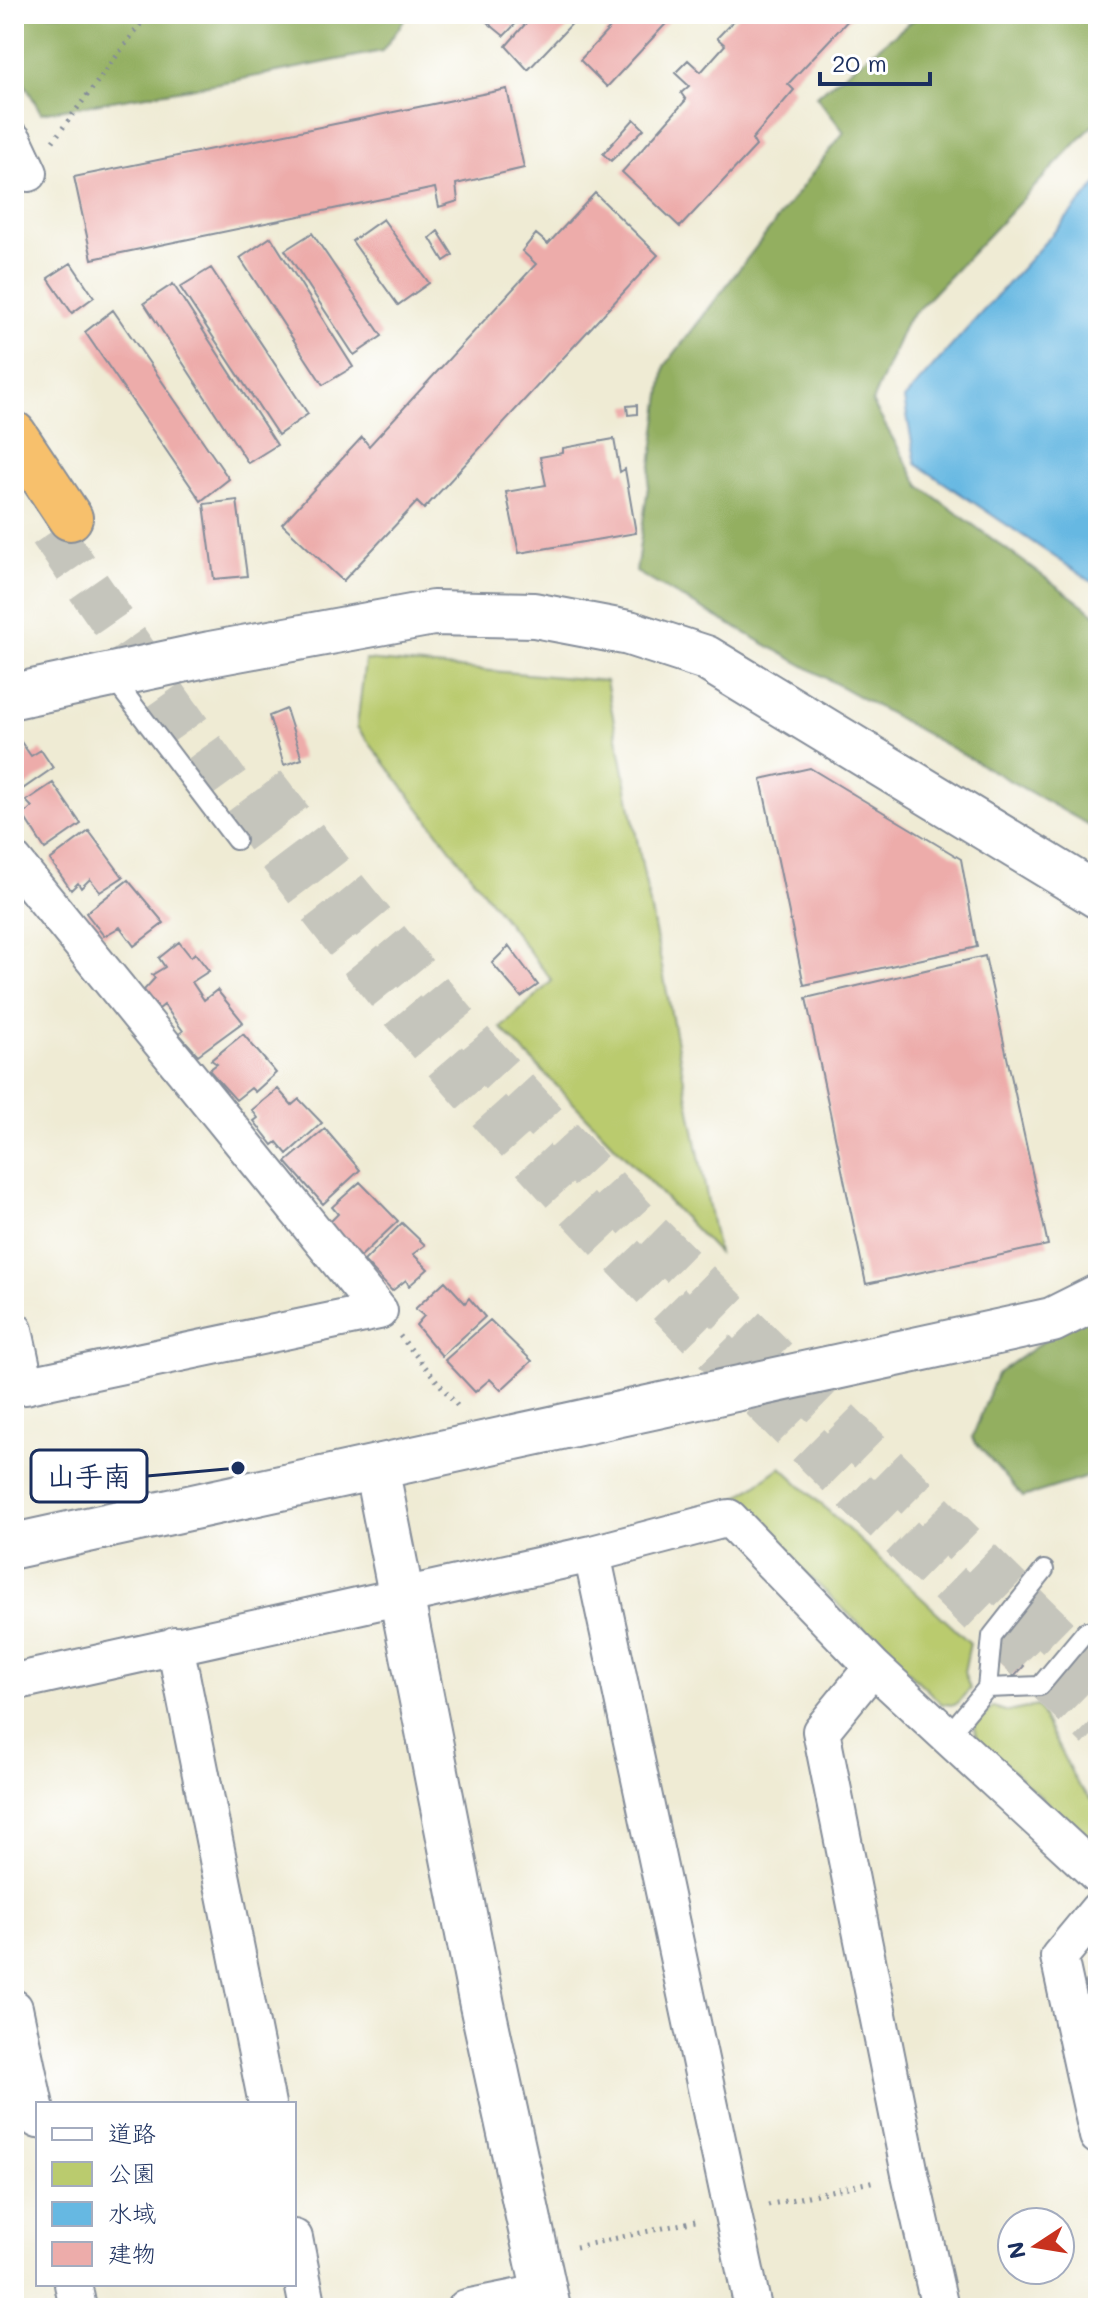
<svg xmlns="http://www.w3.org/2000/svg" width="1112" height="2322" font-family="Mali,'Klee One',sans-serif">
	<rect width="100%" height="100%" fill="#fff"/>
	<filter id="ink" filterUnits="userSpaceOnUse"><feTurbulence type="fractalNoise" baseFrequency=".0125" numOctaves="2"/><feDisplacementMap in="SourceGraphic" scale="16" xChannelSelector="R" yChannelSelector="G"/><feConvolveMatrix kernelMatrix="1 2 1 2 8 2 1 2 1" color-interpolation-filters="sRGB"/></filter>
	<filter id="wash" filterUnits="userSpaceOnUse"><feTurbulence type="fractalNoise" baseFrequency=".006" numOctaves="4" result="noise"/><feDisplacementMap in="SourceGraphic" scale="32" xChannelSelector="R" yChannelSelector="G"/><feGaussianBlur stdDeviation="1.8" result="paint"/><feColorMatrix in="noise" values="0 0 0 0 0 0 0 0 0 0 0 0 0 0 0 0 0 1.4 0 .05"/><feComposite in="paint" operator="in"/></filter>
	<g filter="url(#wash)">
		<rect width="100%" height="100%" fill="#efebd4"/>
		<path fill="#bacb6e" stroke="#6a7d66" stroke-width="2" d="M365 660 606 681 718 1253 501 1028 552 981 357 727Z
			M781 1467 970 1643 964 1672 970 1689 955 1705 942 1704 732 1502Z
			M1037 1706 1078 1785 1098 1805V1849L976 1738 975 1725 993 1707 1008 1712Z"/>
		<path fill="#93af61" stroke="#576f60" stroke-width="2" d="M14 14H409L382 51 237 80 41 113 14 65Z
			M921 14H1098V120L906 322 872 402 920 486 1098 616V830L636 572 665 366 844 132 816 96Z
			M1098 1303V1470L1084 1478 1023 1497 972 1438 997 1374Z"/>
		<path fill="#66b8e2" stroke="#4074a0" stroke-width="2" d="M1098 183V586L916 464 904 399Z"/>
		<g id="blocks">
			<path fill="#edacaa" d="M486 14H525L504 36 482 18Z
				M534 14H581L528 70 506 46Z
				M623 14H675L607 87 580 60Z
				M740 14H854L788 84 794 90 752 139 756 146 680 227 622 172 686 100 681 93 689 86 675 73 688 60 701 72 725 45 717 38Z
				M507 89 524 168 456 184 458 201 439 207 435 188 92 259 74 177Z
				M634 119 644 129 611 161 603 154Z
				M595 193 658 255 424 509 417 502 343 581 282 524 362 437 369 446 536 264 522 251 536 234 548 244Z
				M383 219 429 283 398 305 352 241Z
				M438 231 453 255 444 261 430 238Z
				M312 233 382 336 354 355 285 250Z
				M271 237 353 367 323 385 240 258Z
				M71 263 94 297 72 313 48 278Z
				M211 268 308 414 278 435 180 287Z
				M173 284 277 445 248 463 144 303Z
				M113 310 229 479 201 501 85 332Z
				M637 405V414L628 415 627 406Z
				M614 439 620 472 625 469 636 533 519 553 506 492 546 485 540 457 563 453V448Z
				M237 500 247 576 214 579 204 504Z
				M286 709 302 759 284 765 269 716Z
				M14 732 31 756 41 750 53 768 14 795Z
				M810 768 961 859 977 947 804 985 761 779Z
				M53 783 81 824 45 849 23 815 32 807 26 801Z
				M89 831 123 877 100 892 90 879 81 888 78 883 71 890 50 860Z
				M128 880 164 923 134 946 120 927 104 936 86 913Z
				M179 942 191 957 195 953 209 971 192 982 204 1000 217 990 243 1022 198 1055 179 1034 183 1031 164 1005 159 1009 144 990 155 978 152 975 165 967 159 958Z
				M509 946 538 985 521 997 492 963Z
				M985 956 1048 1245 866 1284 806 998Z
				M243 1034 276 1073 255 1092 251 1088 236 1100 209 1070 217 1064 211 1060Z
				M278 1089 292 1105 299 1099 322 1123 287 1154 277 1142 273 1145 254 1121 258 1118 252 1110Z
				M325 1129 360 1170 323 1204 286 1162Z
				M360 1182 398 1221 360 1257 328 1224 338 1214 332 1207Z
				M402 1223 425 1245 413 1254 428 1269 409 1286 406 1280 392 1291 364 1261Z
				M445 1281 465 1303 469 1298 485 1317 442 1356 416 1325 424 1316 415 1309Z
				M490 1320 532 1361 501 1390 490 1379 475 1392 445 1360Z
				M1011 1652 1024 1666 1014 1677 1002 1661Z"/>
		</g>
	</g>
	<g filter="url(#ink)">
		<use href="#blocks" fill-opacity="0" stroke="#858d99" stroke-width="2"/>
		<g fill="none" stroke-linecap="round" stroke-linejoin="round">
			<path stroke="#c5c5bc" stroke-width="44" stroke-dasharray="44 22" stroke-linecap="butt" d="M51 532C178 717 306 901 454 1071 656 1302 878 1514 1098 1729
				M264 785 337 879 473 1044 650 1235 1098 1677"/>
			<g stroke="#858d99" stroke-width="22">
				<path id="service" d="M112 677 236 840
					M987 1688 992 1636 1044 1570
					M949 1734 987 1688 1040 1686 1086 1631"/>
			</g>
			<g stroke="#858d99" stroke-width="40">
				<path id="minor" d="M14 141 29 173
					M14 861 379 1311 14 1388
					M14 1330 26 1386
					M592 1554 753 2308
					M175 1645 267 2104
					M873 1667 1098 1875
					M14 1682 592 1554 729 1518 873 1667 821 1731 910 2174 940 2308
					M1098 1910 1059 1957 1098 2136
					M14 2008 38 2120
					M294 2238 308 2308
					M73 2284 78 2308
					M466 2308 545 2292"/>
			</g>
			<g stroke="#858d99" stroke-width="48">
				<path id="tertiary" d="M14 696 210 654 433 613 534 615 629 633 706 658 1098 896
					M376 1467 482 2005 548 2308
					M14 1546 1052 1320 1098 1297"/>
			</g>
			<g stroke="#858d99" stroke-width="48">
				<path id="motorway" d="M14 434 70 518"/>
			</g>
			<path stroke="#858d99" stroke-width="5" stroke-dasharray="2 6" stroke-linecap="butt" d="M53 141 148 14
				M400 1336 460 1409
				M768 2205 875 2181
				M576 2247 700 2220"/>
			<use href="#service" stroke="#fff" stroke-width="18"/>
			<use href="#minor" stroke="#fff" stroke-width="36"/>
			<use href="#tertiary" stroke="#fff" stroke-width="44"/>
			<use href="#motorway" stroke="#f7c06c" stroke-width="44"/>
		</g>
	</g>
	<path fill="none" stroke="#1b2f5e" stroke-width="3" d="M238 1468L147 1476"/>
	<circle fill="#1b2f5e" stroke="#fff" stroke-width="3" cx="238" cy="1468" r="8"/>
	<rect fill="#fff" stroke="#1b2f5e" stroke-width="3" x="31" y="1450" width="116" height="52" rx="8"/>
	<g font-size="28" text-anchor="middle" font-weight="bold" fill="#1b2f5e">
		<text x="89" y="1486">山手南</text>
	</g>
	<rect width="1112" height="2322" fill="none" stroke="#fff" stroke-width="48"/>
	<rect x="36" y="2102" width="260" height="184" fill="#ffffff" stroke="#a4acbf" stroke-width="2"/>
	<rect x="52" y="2128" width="40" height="12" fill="#ffffff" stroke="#a4acbf" stroke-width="2"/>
	<text x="108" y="2142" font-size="24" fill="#1b2f5e">道路</text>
	<rect x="52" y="2162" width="40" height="24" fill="#bacb6e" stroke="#a4acbf" stroke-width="2"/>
	<text x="108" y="2182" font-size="24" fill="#1b2f5e">公園</text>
	<rect x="52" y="2202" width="40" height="24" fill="#66b8e2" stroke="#a4acbf" stroke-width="2"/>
	<text x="108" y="2222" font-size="24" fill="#1b2f5e">水域</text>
	<rect x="52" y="2242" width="40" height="24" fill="#edacaa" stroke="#a4acbf" stroke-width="2"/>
	<text x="108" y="2262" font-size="24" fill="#1b2f5e">建物</text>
	<g transform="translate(1036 2246) rotate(258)"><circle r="38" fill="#ffffff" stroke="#a4acbf" stroke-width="2"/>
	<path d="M0-6L14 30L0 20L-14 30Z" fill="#c8321e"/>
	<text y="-12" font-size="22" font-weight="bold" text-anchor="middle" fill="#1b2f5e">N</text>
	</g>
	<path d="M820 72v12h110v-12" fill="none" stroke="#1b2f5e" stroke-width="4"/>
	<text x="832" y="72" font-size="24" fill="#1b2f5e" stroke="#ffffff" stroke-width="6" paint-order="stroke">20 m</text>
</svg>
